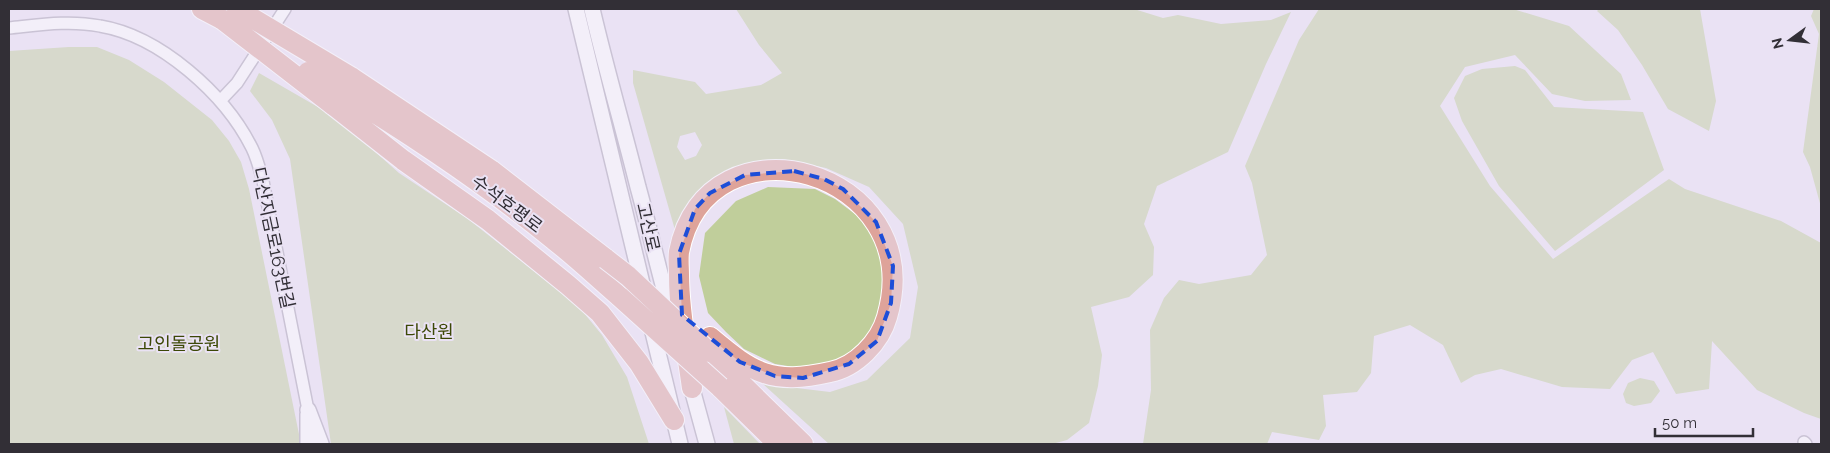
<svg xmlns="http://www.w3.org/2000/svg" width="1830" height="453" font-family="Raleway,'Noto Sans KR',sans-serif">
	<rect width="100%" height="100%" fill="#eae2f4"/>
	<path fill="#c0ce9b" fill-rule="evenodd" d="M736 9H1134L1163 18 1178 15 1221 24 1271 20 1291 12 1266 64 1228 152 1157 186 1144 224 1154 247 1153 275 1129 297 1091 307 1102 355 1098 386 1089 423 1067 440 1052 444H829L763 384 830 392 867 380 910 338 918 287 903 224 869 187 826 168 782 159 747 167 677 237 633 83V70L695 82 706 94 761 85 782 73 759 45ZM695 132 702 145 696 156 685 160 677 147 680 136Z
		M1319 9H1513L1569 26 1621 74 1631 100 1585 101 1552 94 1515 55 1465 67 1440 106 1490 186 1553 259 1669 179 1685 189 1781 221 1821 243V419L1804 413 1757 390 1712 341 1709 389 1676 394 1653 352 1632 360 1610 389 1562 387 1501 369 1475 375 1461 383 1443 345 1410 325 1374 336 1371 373 1357 392 1323 395 1326 426 1319 440 1272 432 1267 444H1143L1151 390 1150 330 1164 298 1179 280 1199 284 1251 275 1267 255 1252 183 1245 166 1299 40Z
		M1599 9H1700L1716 101 1709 131 1668 109 1642 65 1618 30 1597 11Z
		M1814 9H1821V207L1810 167 1803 152 1819 34 1811 16Z
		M69 47H97L129 60 164 82 212 120 229 141 241 162 249 189 301 444H9V51Z
		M1515 66 1525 70 1554 107 1643 112 1664 170 1555 251 1499 186 1462 121 1454 98 1465 76 1482 69Z
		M259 73 337 118 399 173 468 219 579 307 602 335 627 377 649 444H331L290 159 272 120 250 91Z
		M768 187 815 189 835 199 863 220 881 245 891 283 864 347 832 364 807 369 775 364 744 349 726 332 708 313 699 276 705 233 736 201Z
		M1640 378 1654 381 1660 391 1651 403 1634 406 1626 403 1623 394 1628 383Z
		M724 407 760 444H734Z"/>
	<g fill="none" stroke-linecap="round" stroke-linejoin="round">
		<g stroke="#a59eaf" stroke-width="14">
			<path id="minor" d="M9 28C39 25 69 20 100 26 160 36 225 94 252 148 257 158 260 170 263 181L308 410
				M220 101 237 83 285 9
				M1804 442 1806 444"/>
		</g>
		<g stroke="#a59eaf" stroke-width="18">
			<path id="tertiary" d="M576 9 644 292
				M592 9C606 69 623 127 638 187 650 230 659 274 672 317
				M651 324 680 444
				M689 378 707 444
				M308 410 321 444
				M308 414V444"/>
		</g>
		<g stroke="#fff" stroke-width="22">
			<path id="trunk" d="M202 9 223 20
				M351 77 491 170 606 259
				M341 92C415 137 487 185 554 240 577 258 598 278 620 297
				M333 105 403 160 488 220 568 285 600 313 639 363 674 420
				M709 352 803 444
				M720 387 778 444
				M692 388C687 350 679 313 679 275 679 268 678 260 679 252 707 108 930 169 887 317 880 342 856 367 830 372 772 385 754 374 710 337"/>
		</g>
		<use href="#minor" stroke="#fff" stroke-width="11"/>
		<use href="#tertiary" stroke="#fff" stroke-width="15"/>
		<use href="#trunk" stroke="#dea39a" stroke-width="20"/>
		<g stroke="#fff" stroke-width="22" stroke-linecap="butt">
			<path id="trunk-bridge" d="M237 9 351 77
				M223 20 333 105
				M308 72 341 92
				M606 259 628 276 709 352
				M620 297 720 387"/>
		</g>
		<use href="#trunk-bridge" stroke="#dea39a" stroke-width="20"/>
	</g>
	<path d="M0 0H1830V453H0ZM794 171 824 179 843 189 876 222 893 266 891 303 877 341 849 364 803 378 775 376 740 362 682 315 679 254 695 209 710 193 745 175Z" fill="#eae2f4" fill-opacity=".55" fill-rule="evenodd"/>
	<path fill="none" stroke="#1d4ed8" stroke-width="4" stroke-dasharray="10 6" stroke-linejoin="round" d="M794 171 824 179 843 189 876 222 893 266 891 303 877 341 849 364 803 378 775 376 740 362 682 315 679 254 695 209 710 193 745 175Z"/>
	<g text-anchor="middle" stroke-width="4" stroke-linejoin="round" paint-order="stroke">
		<g font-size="18" fill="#322f36" stroke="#eae2f4">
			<text transform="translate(507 204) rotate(37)" y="6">수석호평로</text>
			<text transform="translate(648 227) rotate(77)" y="6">고산로</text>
			<text transform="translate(273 238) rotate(78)" y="6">다산지금로163번길</text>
		</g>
		<g font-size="18" fill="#3c4806" stroke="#eae2f4">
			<text x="429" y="338">다산원</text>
			<text x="179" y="350">고인돌공원</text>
		</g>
	</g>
	<rect width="1830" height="453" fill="none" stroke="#322f36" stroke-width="20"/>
	<g transform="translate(1790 40) rotate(255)" stroke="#eae2f4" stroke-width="4" paint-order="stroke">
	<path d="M0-4L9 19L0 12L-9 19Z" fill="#322f36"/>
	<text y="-8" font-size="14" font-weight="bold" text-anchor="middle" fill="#322f36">N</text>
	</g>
	<path d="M1655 428v8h98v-8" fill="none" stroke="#322f36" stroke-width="2.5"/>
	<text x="1662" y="428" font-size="15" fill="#322f36" stroke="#eae2f4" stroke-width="4" paint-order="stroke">50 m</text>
</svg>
